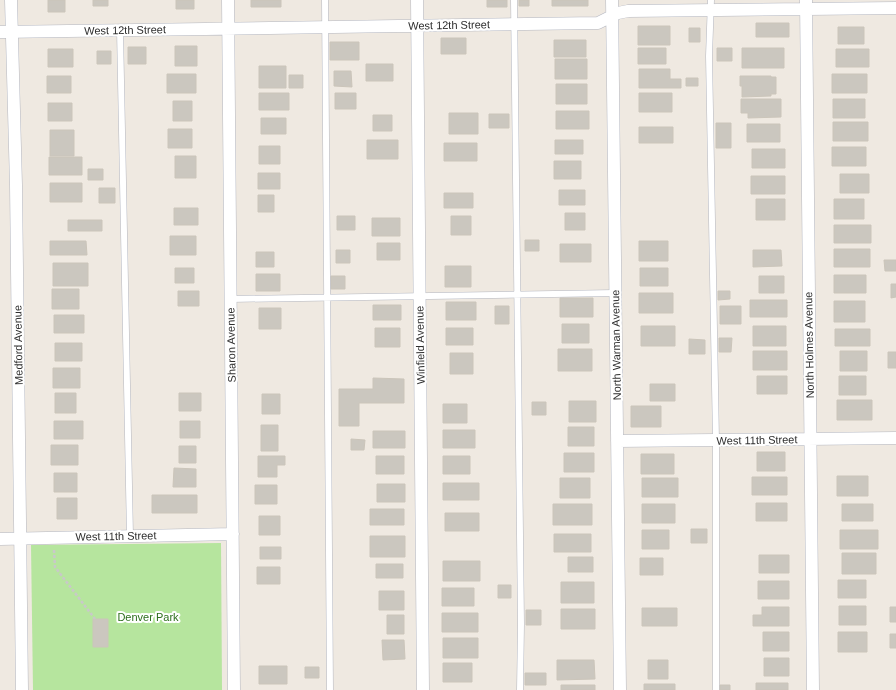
<svg xmlns="http://www.w3.org/2000/svg" width="896" height="690" font-family="Helvetica,sans-serif">
	<rect width="100%" height="100%" fill="#efe9e1"/>
	<path fill="#b6e59e" d="M221 543 222 690H33L31 545Z"/>
	<path fill="#cbc7bf" stroke="#cbc5ba" d="M48 0H65V12H48Z
		M93 0H108V6H93Z
		M176 0H194V9H176Z
		M251 0H281V7H251Z
		M487 0H507V7H487Z
		M519 0H529V6H519Z
		M552 0H588V6H552Z
		M756 23H789V37H756Z
		M638 26H670V45H638Z
		M838 27H864V44H838Z
		M689 28H700V42H689Z
		M441 38H466V54H441Z
		M554 40H586V57H554Z
		M330 42H359V60H330Z
		M175 46H197V66H175Z
		M128 47H146V64H128Z
		M638 48H666V64H638Z
		M717 48H732V61H717Z
		M742 48H784V68H742Z
		M48 49H73V67H48Z
		M836 49H869V67H836Z
		M97 51H111V64H97Z
		M555 59H587V79H555Z
		M366 64H393V81H366Z
		M259 66H286V88H259Z
		M639 69H670V79H681V88H639Z
		M334 71H351L352 87 334 86Z
		M167 74H196V93H167Z
		M832 74H867V93H832Z
		M289 75H303V88H289Z
		M47 76H71V93H47Z
		M740 76H771V77H776V94H771V96L742 97V86H740Z
		M686 78H698V86H686Z
		M556 84H587V104H556Z
		M259 93H289V110H259Z
		M335 93H356V109H335Z
		M639 93H672V112H639Z
		M741 99H781V117L748 118V113H741Z
		M833 99H865V118H833Z
		M173 101H192V121H173Z
		M48 103H72V121H48Z
		M556 111H589V129H556Z
		M449 113H478V134H449Z
		M489 114H509V128H489Z
		M373 115H392V131H373Z
		M261 118H286V134H261Z
		M833 122H868V141H833Z
		M716 123H731V148H716Z
		M747 124H780V142H747Z
		M639 127H673V143H639Z
		M168 129H192V148H168Z
		M50 130H74V156H50Z
		M367 140H398V159H367Z
		M555 140H583V154H555Z
		M444 143H477V161H444Z
		M259 146H280V164H259Z
		M832 147H866V166H832Z
		M752 149H785V168H752Z
		M175 156H196V178H175Z
		M49 157H82V175H49Z
		M554 161H581V179H554Z
		M88 169H103V180H88Z
		M258 173H280V189H258Z
		M840 174H869V193H840Z
		M751 176H785V194H751Z
		M50 183H82V202H50Z
		M99 188H115V203H99Z
		M559 190H585V205H559Z
		M444 193H473V208H444Z
		M258 195H274V212H258Z
		M756 199H785V220H756Z
		M834 199H864V219H834Z
		M174 208H198V225H174Z
		M565 213H585V230H565Z
		M337 216H355V230H337Z
		M451 216H471V235H451Z
		M372 218H400V236H372Z
		M68 220H102V231H68Z
		M834 225H871V243H834Z
		M170 236H196V255H170Z
		M525 240H539V251H525Z
		M50 241H86L87 255H50Z
		M639 241H668V261H639Z
		M377 243H400V260H377Z
		M560 244H591V262H560Z
		M834 249H870V267H834Z
		M336 250H350V263H336Z
		M753 250H781L782 266 753 267Z
		M256 252H274V267H256Z
		M884 260H896V271H885Z
		M53 263H88V286H53Z
		M445 266H471V287H445Z
		M175 268H194V283H175Z
		M640 268H668V286H640Z
		M256 274H280V291H256Z
		M834 275H866V293H834Z
		M331 276H345V289H331Z
		M759 276H784V293H759Z
		M891 284H896V297L891 298Z
		M52 289H79V309H52Z
		M178 291H199V306H178Z
		M718 291H730V299L718 300Z
		M639 293H673V313H639Z
		M560 298H593V317H560Z
		M750 300H787V317H750Z
		M834 301H865V322H834Z
		M446 302H476V320H446Z
		M373 305H401V320H373Z
		M495 306H509V324H495Z
		M720 306H741V324H720Z
		M259 308H281V329H259Z
		M54 315H84V333H54Z
		M562 324H589V343H562Z
		M641 326H675V346H641Z
		M753 326H786V346H753Z
		M375 328H400V347H375Z
		M446 328H473V345H446Z
		M835 329H870V346H835Z
		M719 338H732L731 352H719Z
		M689 339 705 340V354H689Z
		M55 343H82V361H55Z
		M558 349H592V371H558Z
		M753 351H787V370H753Z
		M840 351H867V371H840Z
		M888 352H896V368H888Z
		M450 353H473V374H450Z
		M53 368H80V388H53Z
		M757 376H787V394H757Z
		M839 376H866V395H839Z
		M373 378 404 379V403H359V426H339V389H373Z
		M650 384H675V401H650Z
		M55 393H76V413H55Z
		M179 393H201V411H179Z
		M262 394H280V414H262Z
		M837 400H872V420H837Z
		M569 401H596V422H569Z
		M532 402H546V415H532Z
		M443 404H467V423H443Z
		M631 406H661V427H631Z
		M54 421H83V439H54Z
		M180 421H200V438H180Z
		M261 425H278V451H261Z
		M568 427H594V446H568Z
		M443 430H475V448H443Z
		M373 431H405V448H373Z
		M351 439 365 440 364 450H351Z
		M51 445H78V465H51Z
		M179 446H196V463H179Z
		M757 452H785V471H757Z
		M564 453H594V472H564Z
		M641 454H674V474H641Z
		M258 456H285V465H277V477H258Z
		M376 456H404V474H376Z
		M443 456H470V474H443Z
		M174 468 196 469V487H173Z
		M54 473H77V492H54Z
		M837 476H868V496H837Z
		M752 477H787V495H752Z
		M560 478H590V498H560Z
		M642 478H678V497H642Z
		M443 483H479V500H443Z
		M377 484H405V502H377Z
		M255 485H277V504H255Z
		M152 495H197V513H152Z
		M57 498H77V519H57Z
		M756 503H787V521H756Z
		M553 504H592V525H553Z
		M642 504H675V523H642Z
		M842 504H873V521H842Z
		M370 509H404V525H370Z
		M445 513H479V531H445Z
		M259 516H280V535H259Z
		M691 529H707V543H691Z
		M642 530H669V549H642Z
		M840 530H878V549H840Z
		M554 534H591V552H554Z
		M370 536H405V557H370Z
		M260 547H281V559H260Z
		M842 553H876V574H842Z
		M759 555H789V573H759Z
		M568 557H593V572H568Z
		M640 558H663V575H640Z
		M443 561H480V581H443Z
		M376 564H403V578H376Z
		M257 567H280V584H257Z
		M838 580H866V598H838Z
		M758 581H789V599H758Z
		M561 582H594V603H561Z
		M498 585H511V598H498Z
		M442 588H474V606H442Z
		M379 591H404V610H379Z
		M839 606H866V625H839Z
		M762 607H789V626H753V615H762Z
		M890 607H896V622H890Z
		M642 608H677V626H642Z
		M561 609H595V629H561Z
		M526 610H541V625H526Z
		M442 613H478V632H442Z
		M387 615H404V634H387Z
		M93 619H108V647H93Z
		M763 632H789V651H763Z
		M838 632H867V652H838Z
		M890 634H896V648H890Z
		M443 638H478V658H443Z
		M382 640H404L405 659 383 660Z
		M764 658H789V676H764Z
		M557 660H594L595 679 557 680Z
		M648 660H668V679H648Z
		M443 663H472V682H443Z
		M259 666H287V684H259Z
		M305 667H319V678H305Z
		M525 673H546V685H525Z
		M756 683H788V690H756Z
		M644 684H675V690H644Z
		M561 685H595V690H561Z
		M720 685H730V690H720Z"/>
	<g fill="none" stroke-linecap="round" stroke-linejoin="round">
		<g stroke="#b4b7c1" stroke-width="7">
			<path id="lane" d="M325 0 330 690
				M514 0 521 624 520 690
				M711 0 709 56 716 440V690
				M120 30 130 536
				M231 299 615 293"/>
		</g>
		<g stroke="#b4b7c1" stroke-width="13">
			<path id="street" d="M11 0 16 185 22 690
				M228 0 234 690
				M417 0 423 690
				M612 0 620 690
				M806 0 813 690
				M0 32 598 23 618 13 628 11 896 8
				M617 441 896 438
				M0 539 233 534"/>
		</g>
		<path stroke="#c9c9c9" stroke-width="2.5" stroke-dasharray="3 2" stroke-linecap="butt" d="M54 550 55 567 95 619"/>
		<use href="#lane" stroke="#fff" stroke-width="6"/>
		<use href="#street" stroke="#fff" stroke-width="12"/>
	</g>
	<g text-anchor="middle" stroke-width="4" stroke-linejoin="round" paint-order="stroke">
		<g font-size="11" fill="#2e2e2e" stroke="#fff">
			<text transform="translate(449 25) rotate(-1)" y="4">West 12th Street</text>
			<text transform="translate(125 30) rotate(-1)" y="4">West 12th Street</text>
			<text transform="translate(18 345) rotate(-91)" y="4">Medford Avenue</text>
			<text transform="translate(231 345) rotate(-91)" y="4">Sharon Avenue</text>
			<text transform="translate(420 345) rotate(-91)" y="4">Winfield Avenue</text>
			<text transform="translate(616 345) rotate(-91)" y="4">North Warman Avenue</text>
			<text transform="translate(809 345) rotate(-91)" y="4">North Holmes Avenue</text>
			<text transform="translate(757 440) rotate(-1)" y="4">West 11th Street</text>
			<text transform="translate(116 536) rotate(-1)" y="4">West 11th Street</text>
		</g>
		<g font-size="11" fill="#2c6e1b" stroke="#fff">
			<text x="148" y="621">Denver Park</text>
		</g>
	</g>
</svg>
